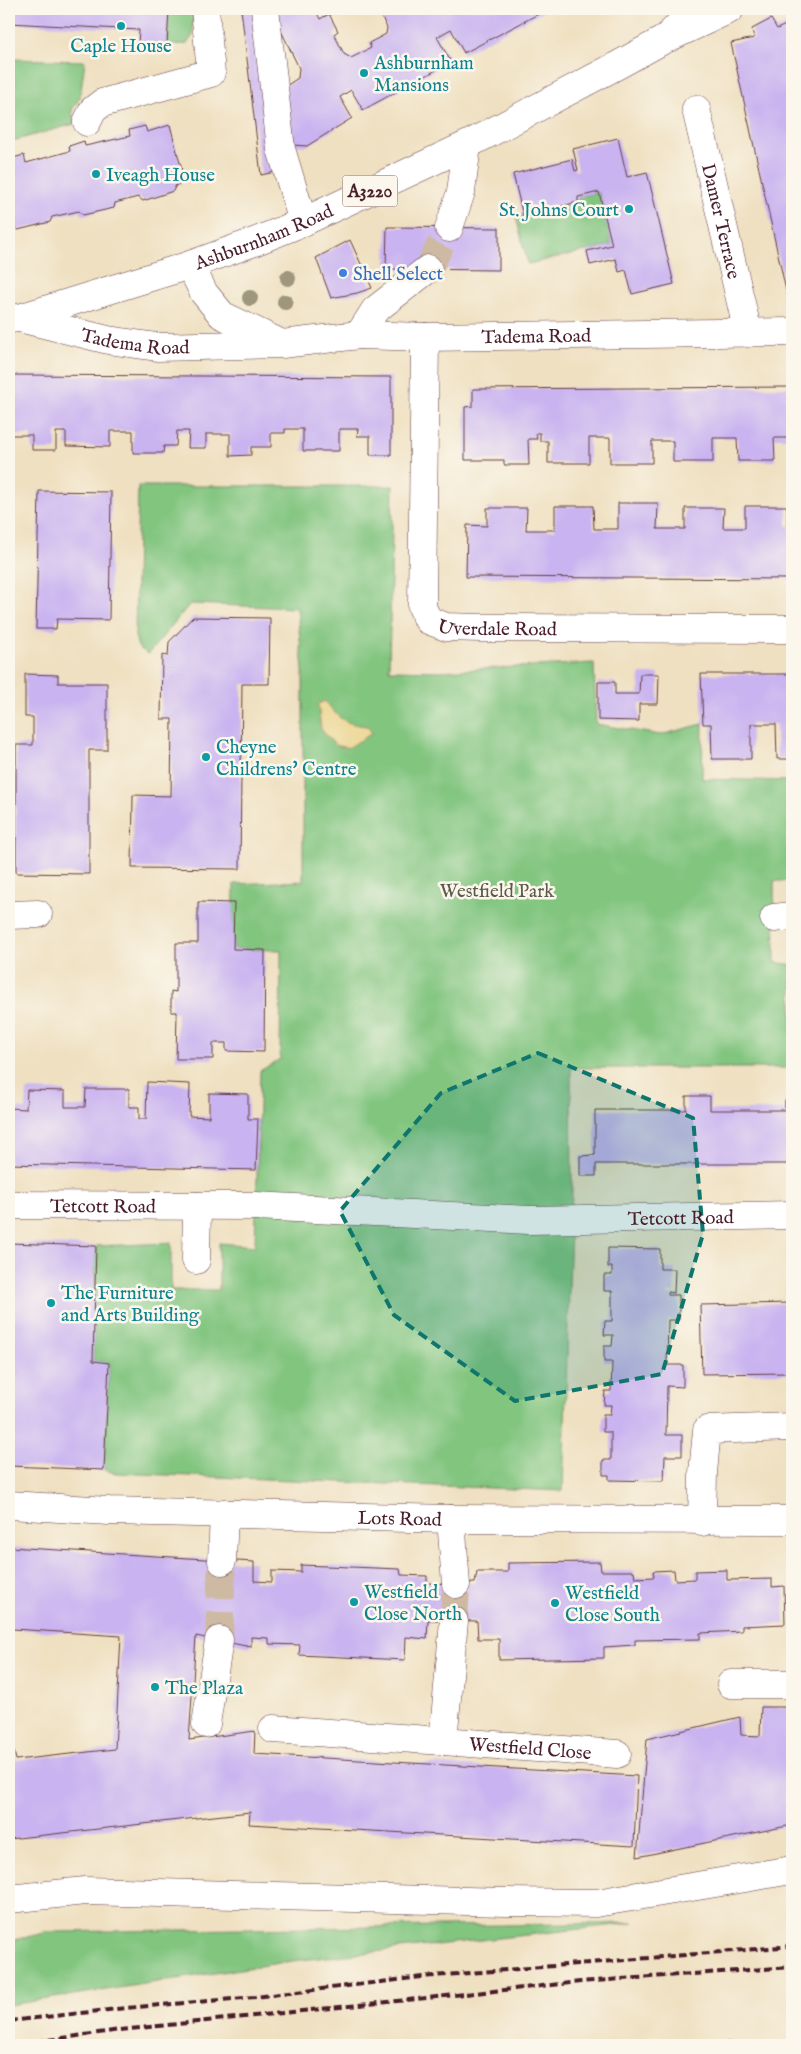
<svg xmlns="http://www.w3.org/2000/svg" width="801" height="2054" font-family="'IM FELL English',serif">
	<rect width="100%" height="100%" fill="#fbf7ec"/>
	<filter id="ink" filterUnits="userSpaceOnUse"><feTurbulence type="fractalNoise" baseFrequency=".02" numOctaves="2"/><feDisplacementMap in="SourceGraphic" scale="10" xChannelSelector="R" yChannelSelector="G"/><feConvolveMatrix kernelMatrix="1 2 1 2 8 2 1 2 1" color-interpolation-filters="sRGB"/></filter>
	<filter id="wash" filterUnits="userSpaceOnUse"><feTurbulence type="fractalNoise" baseFrequency=".0096" numOctaves="4" result="noise"/><feDisplacementMap in="SourceGraphic" scale="20" xChannelSelector="R" yChannelSelector="G"/><feGaussianBlur stdDeviation="1.12" result="paint"/><feColorMatrix in="noise" values="0 0 0 0 0 0 0 0 0 0 0 0 0 0 0 0 0 1.4 0 .05"/><feComposite in="paint" operator="in"/></filter>
	<g filter="url(#wash)">
		<rect width="100%" height="100%" fill="#efe0c1"/>
		<path fill="#81c57f" stroke="#667255" d="M169 9H193V35L187 44 167 45Z
			M9 59 85 61 80 97 72 110 74 124 9 142Z
			M599 192 612 245 528 264 516 217 578 202V197Z
			M138 486H393L389 670 441 671 594 663 596 724 660 735 703 724 702 779 792 781V881H774L775 962 792 965V1068H571L572 1190 563 1491 116 1473 104 1470 109 1363 93 1361 96 1246 171 1243V1290H219V1243L255 1246 260 1071 280 1059 281 950 233 949 234 884 303 881V670L297 608 190 604 148 654 138 647 135 636Z
			M634 1923 292 1961 9 2005V1941L49 1932Z"/>
		<path fill="#eeda9e" stroke="#9c7c64" d="M325 701C339 719 344 724 367 726L372 733 348 748 335 745 321 729 318 704Z"/>
		<g id="blocks">
			<path fill="#c9b3f0" d="M9 9H169L167 45 138 44 139 30 9 23Z
				M241 9H256L275 172 261 175Z
				M277 9H315L320 19 329 14 338 31 334 34 344 54 351 58 371 48 369 43 386 34 387 28 378 9H548L464 53 451 29 437 37 451 62 363 110 351 90 340 97 352 118 307 146 293 145 280 90 298 78 299 68 273 14Z
				M771 19 777 29 792 22V294L787 295 731 43 754 38 752 29Z
				M170 125 185 182 176 185 173 191 143 201 138 197 115 203 114 208 83 215 79 211 52 217 50 222 18 230 13 226 9 227V166H11L9 159 24 155 26 163 70 151 69 146 84 141 85 146 130 136 129 130 145 126 147 132Z
				M618 138 627 177 647 172 674 284 632 294 626 270 619 272 616 259 590 265 587 251 612 245 599 192 578 197V202L523 216 513 174 572 159 575 171 578 170 573 149Z
				M387 227 499 228V270L386 269Z
				M350 240 372 288 357 293 331 298 316 258Z
				M9 375 391 377V455H370V436H357L358 429H339V451H303V429H285V433H271V447H251V455L230 456V434H206V448H188L189 431H177L176 446H164L163 453H133V431H110V447L66 446V432H56V450H32V435H9Z
				M792 387V438H774L775 461H738L737 438H713V462H673V441H652V463H610V438H589V463H548V441H540V433H536L537 439H528L529 465H504V460H465V407L473 406V389Z
				M39 491 111 492 109 620 57 619 56 629H36Z
				M618 503H658L657 529H685V508H724L723 528H745V506H787V526H792V579L466 577 467 525 487 526V508H527L526 530H555V506H593L594 529H618Z
				M193 617 270 618 269 684H242L240 869 132 868 133 795 171 796 172 719H161L162 655 168 656 169 642Z
				M25 674 58 675V683H107V750H89V874L16 873V745H33V717H25Z
				M640 674H659L658 704H639V721L598 720V682H615V694H639Z
				M701 674H792V759H777L776 724H751V759H712L711 724H703Z
				M198 902 234 903 233 949 265 950 264 1052 226 1051V1043H213V1059H176L177 1012H171V991L176 992V943H198Z
				M147 1082 190 1084 189 1116 209 1117V1093L248 1094V1119H258L256 1170 9 1164V1108L26 1109 27 1090 65 1091V1107H85L86 1089H129V1107H139V1119H146Z
				M686 1096H710V1110H785V1100H790V1108H792V1164H596V1176H580V1156L595 1155V1110H686Z
				M9 1243 96 1246 93 1361 109 1363 104 1470 9 1466Z
				M608 1248 660 1249V1269H675L674 1293 668 1292V1295H679V1320H668L667 1365H683V1387L667 1386 666 1435H682V1456H665L664 1481 609 1480V1475H603V1460H611V1432H603V1415H610L611 1405H604L605 1391H611L612 1362H604V1346H612L613 1335H604L605 1321H612V1291H604V1275H612V1267H608Z
				M792 1303V1373L702 1374 700 1305Z
				M9 1547 254 1562V1581L272 1582V1571L301 1572V1565L400 1569 401 1575 427 1576V1583L456 1584 475 1583 477 1572H508V1563L600 1562 601 1571H634L635 1578 654 1577 653 1571 674 1570 675 1580 695 1579V1571L727 1570V1580L772 1579V1587L784 1586 785 1624 742 1626V1631L700 1633V1639L635 1640V1645L604 1647V1658L499 1660V1639H478L477 1621 428 1620 427 1639 406 1637 405 1660 299 1655 300 1645 269 1644V1638L251 1637V1647L196 1636 189 1740 255 1731 254 1754 637 1776 634 1846 249 1824 250 1812 9 1839V1730L16 1760 115 1749 121 1636 13 1629 9 1634Z
				M761 1707H792V1825L637 1857 647 1739 740 1717 741 1735 760 1736Z
				M726 2042 753 2044V2045H726Z"/>
		</g>
	</g>
	<g filter="url(#ink)">
		<use href="#blocks" fill-opacity="0" stroke="#633c42" stroke-width="1"/>
		<g fill="none" stroke-linecap="round" stroke-linejoin="round">
			<path stroke="#ceb9a3" stroke-width="28" stroke-dasharray="28 14" stroke-linecap="butt" d="M428 269 449 228
				M454 1621 456 1584
				M219 1640 222 1561"/>
			<g stroke="#633c42" stroke-width="29">
				<g id="minor">
					<path d="M265 9 281 149 303 222"/>
					<path d="M668 38 730 9"/>
					<path id="s1" d="M696 109 748 333"/>
					<path d="M87 122 93 110 102 103 211 73 205 9"/>
					<path d="M449 228 461 192 467 145"/>
					<path d="M190 265 204 293 222 315 276 341"/>
					<path id="s2" d="M19 318 108 340 157 347 282 344 359 335 425 337 792 332"/>
					<path d="M359 335 375 310 428 269"/>
					<path id="s3" d="M425 337 422 607 428 620 446 627 480 628 792 629"/>
					<path d="M9 915 38 914"/>
					<path d="M774 918 792 916"/>
					<path id="s4" d="M9 1205 256 1206 529 1220 792 1215"/>
					<path d="M196 1260 197 1206"/>
					<path id="s5" d="M9 1505 109 1511 451 1519 792 1520"/>
					<path d="M451 1519 456 1584"/>
					<path d="M702 1522 703 1473 707 1430 792 1427"/>
					<path d="M222 1561 224 1513"/>
					<path id="s6" d="M454 1621 443 1741 617 1754"/>
					<path d="M731 1684H792"/>
					<path d="M206 1724 219 1640"/>
					<path d="M273 1729 443 1741"/>
					<path d="M9 1899 85 1891 505 1902 596 1903 792 1870"/>
				</g>
			</g>
			<g stroke="#633c42" stroke-width="29">
				<g id="highway">
					<path id="s7" d="M9 319 19 318 190 265 254 242 303 222 467 145 618 65 665 39 695 9"/>
				</g>
			</g>
			<use href="#minor" stroke="#fff" stroke-width="28"/>
			<use href="#highway" stroke="#fff" stroke-width="28"/>
			<path stroke="#4a1f2b" stroke-width="4" stroke-dasharray="8 4" stroke-linecap="butt" d="M9 2021 126 2008 255 1997 422 1977 792 1946
				M13 2045 120 2030 580 1982 792 1967"/>
		</g>
		<g fill="#9f967e">
			<circle cx="288" cy="278" r="8"/>
			<circle cx="250" cy="298" r="8"/>
			<circle cx="285" cy="302" r="8"/>
		</g>
	</g>
	<path fill="#0f766e" fill-opacity="0.2" stroke="#0f766e" stroke-width="4" stroke-dasharray="10 6" stroke-linejoin="round" d="M538 1053 693 1118 703 1234 662 1374 515 1401 394 1315 340 1211 441 1093Z"/>
	<g fill="#0f9aa8" stroke="#fbf7ec" stroke-width="2">
		<circle cx="121" cy="26" r="5"/>
		<circle cx="364" cy="73" r="5"/>
		<circle cx="96" cy="174" r="5"/>
		<circle cx="629" cy="209" r="5"/>
		<circle cx="206" cy="757" r="5"/>
		<circle cx="51" cy="1303" r="5"/>
		<circle cx="354" cy="1602" r="5"/>
		<circle cx="555" cy="1603" r="5"/>
		<circle cx="155" cy="1687" r="5"/>
	</g>
	<circle fill="#3f7fe0" stroke="#fbf7ec" stroke-width="2" cx="343" cy="273" r="5"/>
	<g text-anchor="middle" stroke-width="5" stroke-linejoin="round" paint-order="stroke">
		<rect fill="#fbf7ec" stroke="#7f6065" stroke-width="1" x="342.5" y="175.5" width="55" height="31" rx="4"/>
		<g font-size="18" font-weight="bold" fill="#4a1f2b">
			<text x="370" y="197">A3220</text>
		</g>
		<g font-size="19" fill="#0d838f" stroke="#fbf7ec" text-anchor="start">
			<text x="121" y="52" text-anchor="middle">Caple House</text>
			<text x="374" y="69">Ashburnham<tspan x="374" dy="22">Mansions</tspan></text>
			<text x="106" y="181">Iveagh House</text>
			<text x="619" y="216" text-anchor="end">St. Johns Court</text>
			<text x="216" y="753">Cheyne<tspan x="216" dy="22">Childrens' Centre</tspan></text>
			<text x="61" y="1299">The Furniture<tspan x="61" dy="22">and Arts Building</tspan></text>
			<text x="364" y="1598">Westfield<tspan x="364" dy="22">Close North</tspan></text>
			<text x="565" y="1599">Westfield<tspan x="565" dy="22">Close South</tspan></text>
			<text x="165" y="1694">The Plaza</text>
		</g>
		<g font-size="19" fill="#4a1f2b" stroke="#fbf7ec">
			<text dy="7" stroke="none"><textPath href="#s1" startOffset="115">Damer Terrace</textPath></text>
			<text dy="7" stroke="none"><textPath href="#s7" startOffset="268">Ashburnham Road</textPath></text>
			<text dy="7" stroke="none"><textPath href="#s2" startOffset="521">Tadema Road</textPath></text>
			<text dy="7" stroke="none"><textPath href="#s2" startOffset="119">Tadema Road</textPath></text>
			<text dy="7" stroke="none"><textPath href="#s3" startOffset="355">Uverdale Road</textPath></text>
			<text dy="7" stroke="none"><textPath href="#s4" startOffset="94">Tetcott Road</textPath></text>
			<text dy="7" stroke="none"><textPath href="#s4" startOffset="672">Tetcott Road</textPath></text>
			<text dy="7" stroke="none"><textPath href="#s5" startOffset="391">Lots Road</textPath></text>
			<text dy="7" stroke="none"><textPath href="#s6" startOffset="208">Westfield Close</textPath></text>
		</g>
		<g font-size="19" fill="#366cbe" stroke="#fbf7ec" text-anchor="start">
			<text x="353" y="280">Shell Select</text>
		</g>
		<g font-size="19" fill="#5d5948" stroke="#fbf7ec">
			<text x="497" y="897">Westfield Park</text>
		</g>
	</g>
	<rect width="801" height="2054" fill="none" stroke="#fbf7ec" stroke-width="30"/>
</svg>
